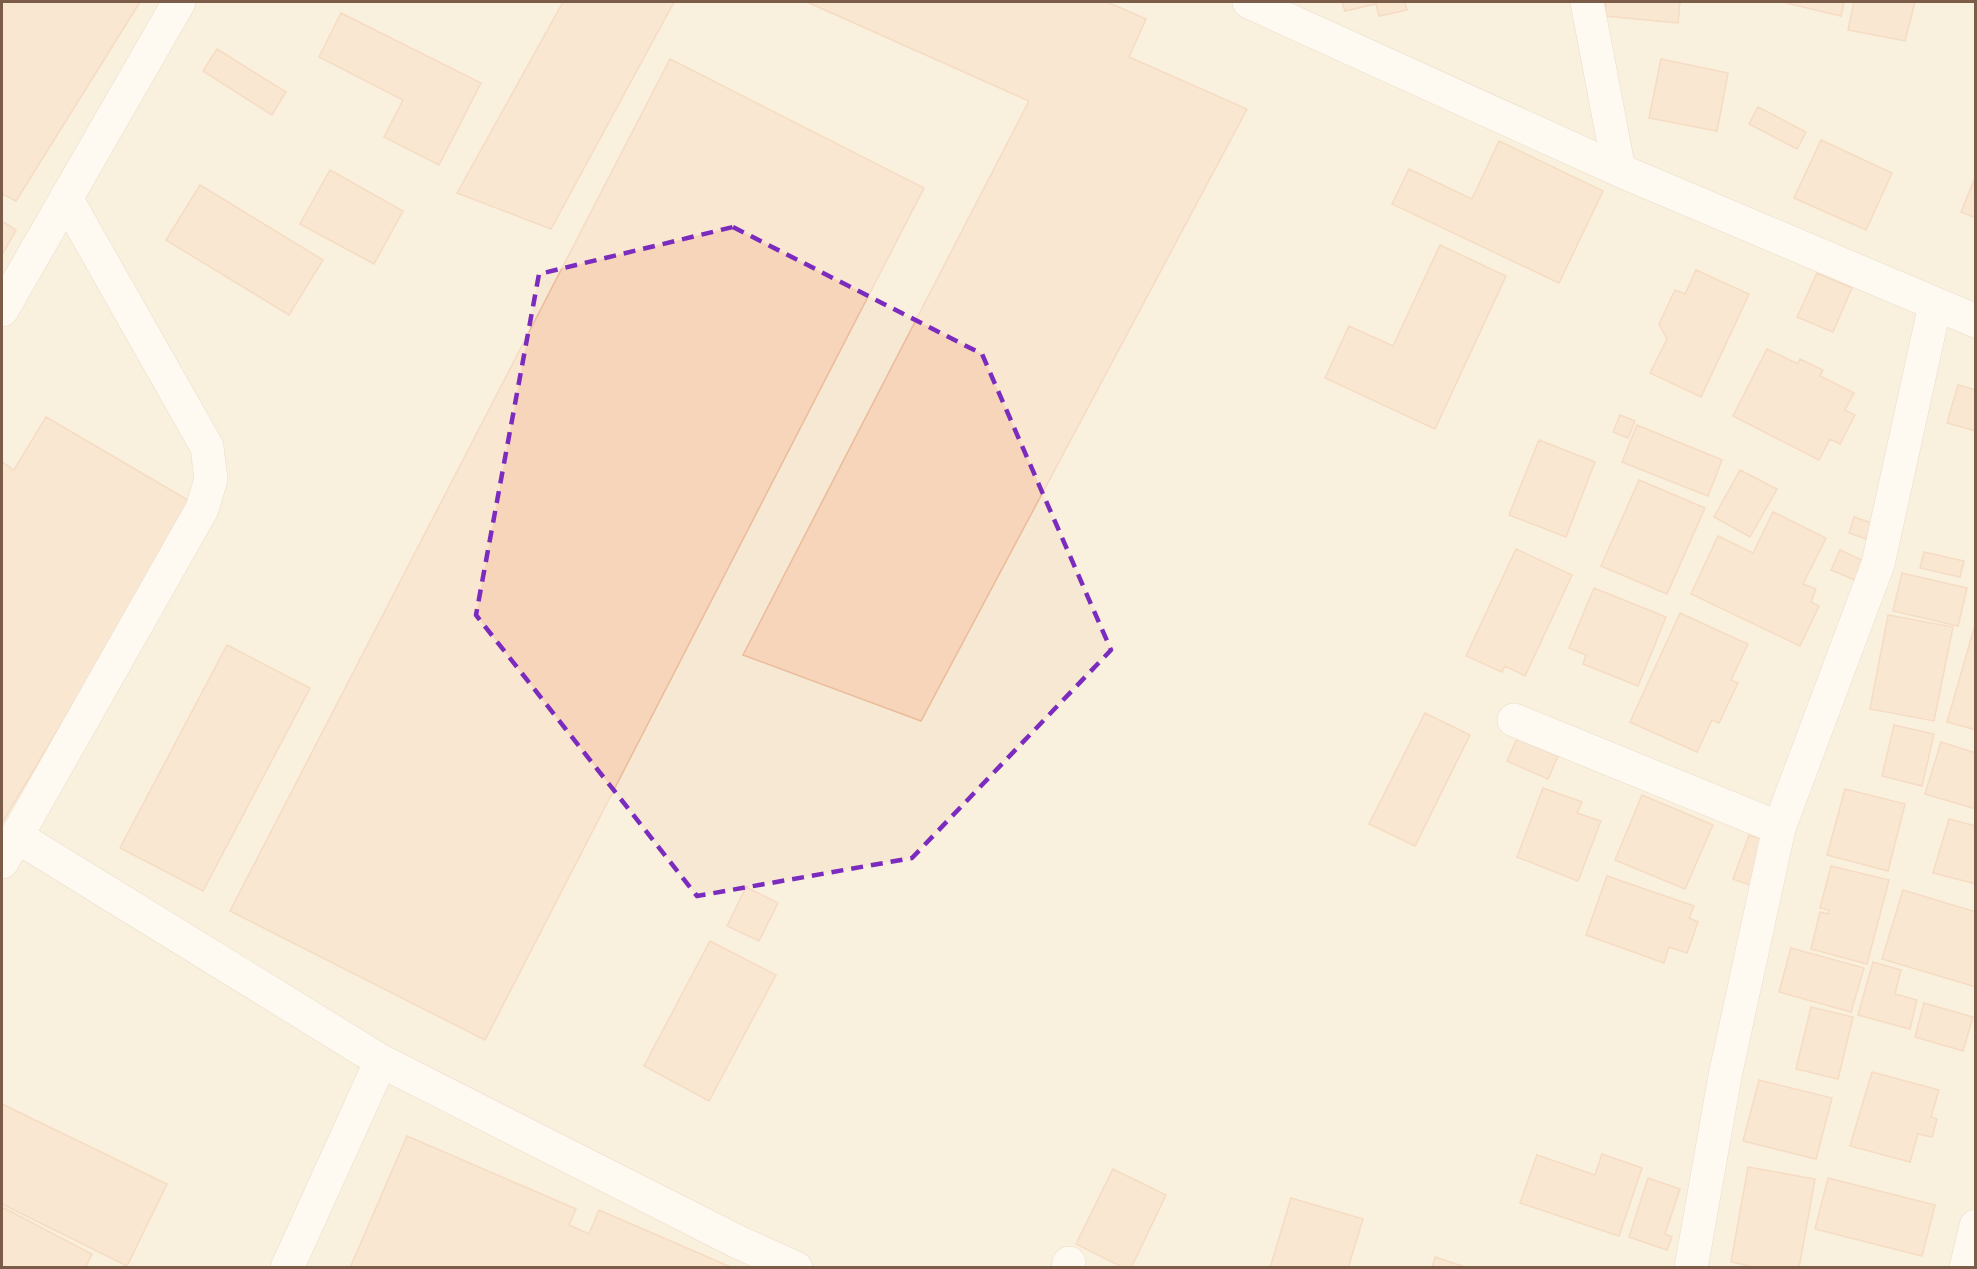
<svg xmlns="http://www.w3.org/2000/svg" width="1977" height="1269" font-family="'Archivo Narrow',sans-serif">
	<rect width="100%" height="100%" fill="#fef6e6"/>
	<path fill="#f7e8d4" d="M2 2H1975V1267H2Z"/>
	<path fill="#f6d5bb" stroke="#ebbc9a" stroke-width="1.5" d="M2 2H140L16 201 2 194Z
		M563 2H674L551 229 457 193Z
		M807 2H1107L1146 19 1129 57 1247 109 921 721 743 655 1029 101Z
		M1342 2H1405L1407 10 1379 16 1376 4 1345 11Z
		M1606 2H1680L1678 23 1605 16Z
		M1786 2H1844L1841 16 1786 3Z
		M1854 2H1915L1905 41 1848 30Z
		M341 13 481 83 439 165 384 137 403 100 319 57Z
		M217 49 286 92 272 115 203 71Z
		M670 59 924 188 485 1040 230 911Z
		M1661 59 1728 73 1717 131 1649 118Z
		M1758 107 1806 132 1797 149 1749 124Z
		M1821 140 1892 173 1866 230 1794 198Z
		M1499 141 1603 191 1559 283 1392 204 1409 169 1472 199Z
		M330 170 403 211 374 264 300 224Z
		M1976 175V218L1961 212Z
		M200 185 323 260 289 315 166 240Z
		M2 221 16 230 2 255Z
		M1440 245 1506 276 1435 429 1325 378 1349 326 1393 346Z
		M1696 270 1749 294 1701 397 1650 373 1667 339 1659 324 1675 290 1685 294Z
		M1817 273 1852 288 1833 332 1797 317Z
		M1767 349 1798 364 1800 359 1823 370 1820 376 1854 393 1845 410 1855 415 1840 444 1830 439 1819 460 1733 416Z
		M1958 385 1976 390V431L1947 423Z
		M1620 415 1635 421 1628 438 1613 432Z
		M46 417 193 503 2 823V462L14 470Z
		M1637 425 1722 460 1708 496 1622 462Z
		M1539 440 1595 462 1566 537 1509 515Z
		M1740 470 1777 489 1750 537 1714 517Z
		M1639 480 1705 508 1667 594 1601 566Z
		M1773 512 1826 538 1803 584 1816 589 1811 602 1819 606 1800 646 1691 594 1718 536 1753 553Z
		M1854 517 1872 523 1866 539 1849 533Z
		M1516 549 1572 575 1525 676 1505 666 1502 672 1466 656Z
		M1840 550 1864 561 1855 580 1831 570Z
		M1924 552 1964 561 1960 577 1920 568Z
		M1902 573 1967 588 1958 626 1893 611Z
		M1594 588 1666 617 1638 686 1583 664 1586 655 1569 648Z
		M1680 613 1748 644 1731 680 1738 683 1719 723 1712 720 1697 752 1630 722Z
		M1888 615 1953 627 1934 721 1870 709Z
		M1975 625 1976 626V730L1947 722Z
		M227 645 310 688 203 891 120 848Z
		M1425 713 1470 735 1415 846 1369 824Z
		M1894 725 1934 734 1922 786 1882 776Z
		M1517 739 1558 756 1548 779 1507 761Z
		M1941 742 1976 753V809L1925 794Z
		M1543 788 1582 802 1577 813 1601 821 1578 881 1517 857Z
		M1845 789 1905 804 1888 871 1827 855Z
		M1642 795 1713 825 1685 889 1615 860Z
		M1949 819 1976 826V884L1933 873Z
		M1749 835 1766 840 1750 885 1733 879Z
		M1831 866 1889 880 1867 964 1811 949 1820 912 1828 914 1829 910 1820 908Z
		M1607 876 1694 906 1689 918 1698 922 1687 953 1669 947 1664 963 1586 935Z
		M746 887 778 903 759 941 727 926Z
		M1903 890 1976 912V987L1882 959Z
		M710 941 776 975 709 1101 644 1066Z
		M1791 948 1864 968 1851 1012 1779 992Z
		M1873 962 1901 970 1895 994 1917 1000 1910 1029 1858 1015Z
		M1924 1003 1973 1017 1963 1051 1915 1037Z
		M1811 1007 1853 1017 1838 1079 1796 1069Z
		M1872 1072 1939 1090 1931 1117 1937 1119 1932 1137 1918 1134 1910 1162 1850 1146Z
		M1759 1080 1832 1098 1816 1159 1743 1141Z
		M2 1104 167 1184 127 1266 2 1204Z
		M407 1136 576 1209 569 1225 589 1234 599 1210 733 1268H350Z
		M1602 1154 1642 1168 1619 1236 1520 1203 1537 1155 1595 1175Z
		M1748 1167 1815 1179 1799 1268H1759L1731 1262Z
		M1113 1169 1166 1195 1131 1268H1124L1076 1244Z
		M1648 1178 1680 1189 1665 1234 1672 1237 1667 1250 1629 1237Z
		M1828 1178 1935 1205 1922 1256 1815 1229Z
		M1291 1198 1363 1219 1348 1268H1270Z
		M2 1207 92 1254 85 1268H2Z
		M1435 1257 1468 1268H1432Z"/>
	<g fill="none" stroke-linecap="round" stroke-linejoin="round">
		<g stroke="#d2beaa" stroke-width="34">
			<path id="minor" d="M1249 2 1619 170 1976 321
				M1587 2 1619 170
				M2 310 179 2
				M1514 720 1779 828
				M16 836 381 1061 738 1242 796 1268
				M2 862 202 509 211 479 207 447 66 198
				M287 1268 381 1061
				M1068 1268 1069 1263
				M1691 1268 1725 1076 1779 828 1878 564 1935 305
				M1966 1268 1976 1226"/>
		</g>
		<use href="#minor" stroke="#fff" stroke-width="33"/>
	</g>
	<path d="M0 0H1977V1269H0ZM733 227 982 354 1111 650 912 858 697 896 476 615 539 274Z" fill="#fef6e6" fill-opacity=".55" fill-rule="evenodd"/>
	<path fill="none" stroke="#7b2cbf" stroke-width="4.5" stroke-dasharray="12 8" stroke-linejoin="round" d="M733 227 982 354 1111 650 912 858 697 896 476 615 539 274Z"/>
	<rect width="1977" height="1269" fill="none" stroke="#7b5c48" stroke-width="6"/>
</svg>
